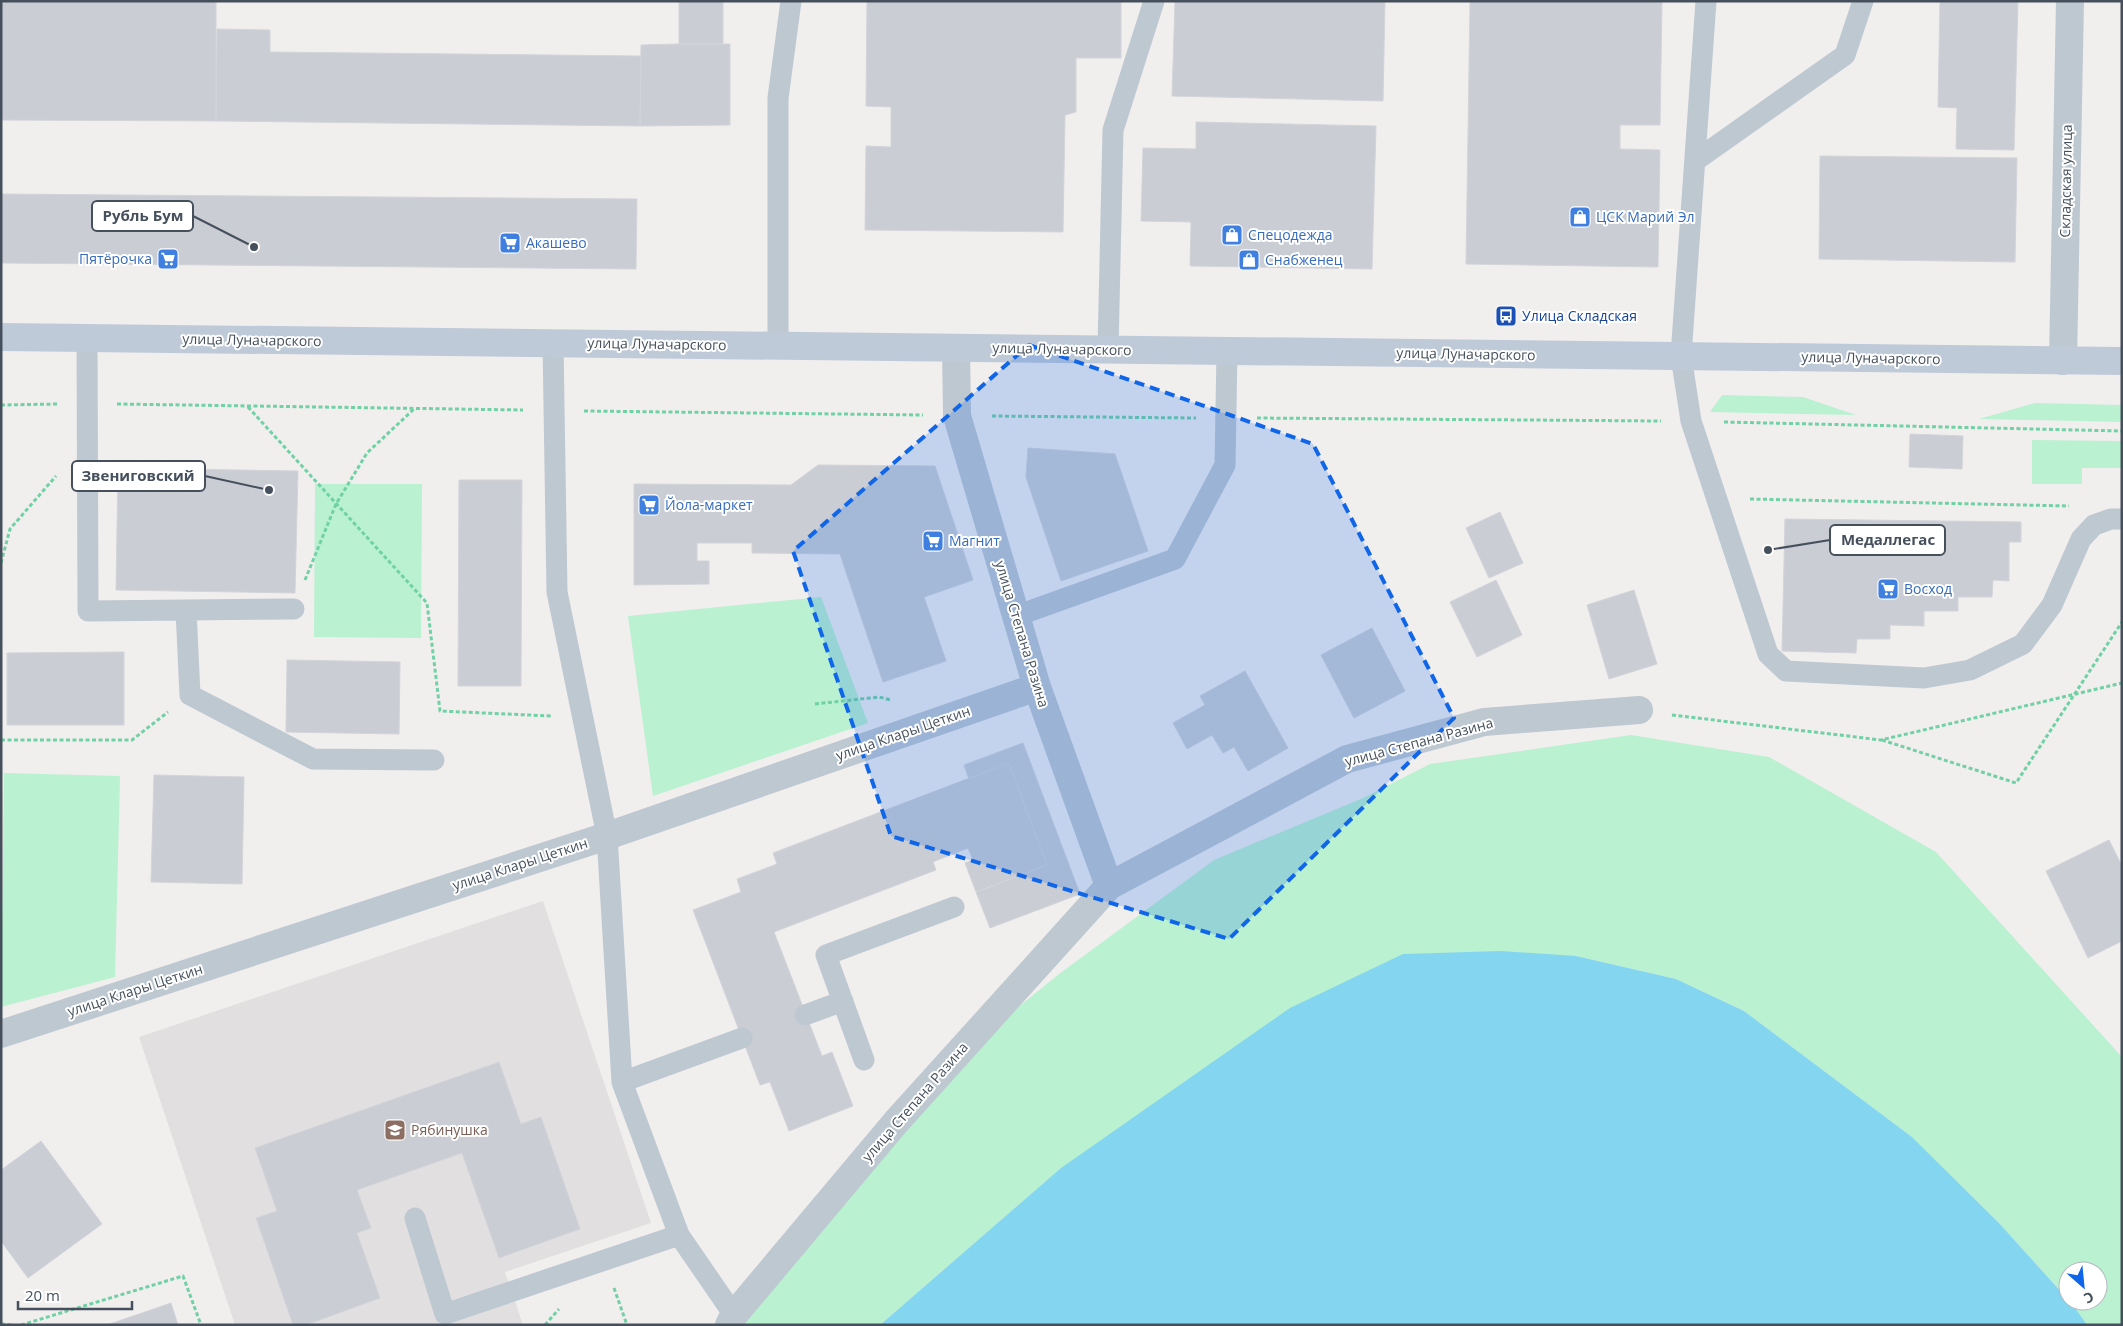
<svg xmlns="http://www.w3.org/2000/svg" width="2123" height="1326" font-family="'Open Sans',sans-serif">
	<rect width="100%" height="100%" fill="#f1eeee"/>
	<path fill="#e2dfe0" d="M543 901 651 1223 505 1272 523 1325H235L139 1037Z"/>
	<path fill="#baf1d1" d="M1722 395 1803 397 1856 415 1710 412Z
		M2035 403 2122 405V422L1979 419Z
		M2032 440 2122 441V468H2082V484H2032Z
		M315 484H422L421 638 314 637Z
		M821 597 868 723 653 796 628 616Z
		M1631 735 1769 757 1936 852 2122 1057V1325H2087L2069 1301H2098V1271H2068V1299L1999 1223 1912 1137 1744 1011 1676 979 1576 956 1061 1168 880 1325H729L973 1044 1059 974 1214 860 1363 798 1430 764Z
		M4 773 120 776 115 977 1 1007Z"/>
	<path fill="#84d5f0" d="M1501 951 1576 956 1676 979 1744 1011 1912 1137 1999 1223 2073 1305 2087 1325H880L1061 1168 1290 1008 1403 954Z"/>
	<path fill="#cacdd3" stroke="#d2d4da" d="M1 1H216V121L1 120Z
		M679 1H723V44H679Z
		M867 1H1121V58H1076V112L1065 115 1063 232 865 230 866 146 891 147V107L866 106Z
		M1175 1H1385L1383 101 1172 96Z
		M1470 1H1662L1660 125H1620V149L1660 150 1658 267 1466 264Z
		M1940 1H2018L2014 150 1956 149 1957 108 1938 107Z
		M217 29 270 30V52L641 56 640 126 216 121Z
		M679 44H730V125L640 126 641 45Z
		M1196 122 1376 126 1372 269 1190 266 1191 222 1141 221 1143 148 1196 149Z
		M1820 156 2017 158 2015 262 1819 259Z
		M1 194 637 199 636 269 1 263Z
		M1910 434 1963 436 1962 469 1909 467Z
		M1028 448 1115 454 1148 551 1061 581 1026 477Z
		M818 465 935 466 973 580 924 597 946 661 883 682 840 554 752 553V543H697V561H709V584L634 585V484L791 485Z
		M118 468 298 471 295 593 116 590Z
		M459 480H522L521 686H458Z
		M1500 512 1523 563 1489 578 1466 528Z
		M1785 519 2021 522V542H2009V581L1993 580 1992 597H1958V611H1924V626L1890 625V639H1857L1856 653 1782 651Z
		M1496 580 1522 635 1477 657 1450 602Z
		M1634 590 1657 664 1609 679 1587 605Z
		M1372 628 1405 691 1354 718 1321 655Z
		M124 652V725H7V653Z
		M287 660 400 662 399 734 286 732Z
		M1245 671 1288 748 1248 771 1234 747 1223 753 1212 735 1187 749 1173 723 1205 705 1200 696Z
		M1023 743 1080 894 990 928 976 892 1047 865 1009 763 969 779 964 765Z
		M1009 763 1047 865 976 892 965 863 973 860 968 848 933 862 936 870 774 932 822 1056 832 1052 853 1106 789 1131 770 1082 760 1085 693 910 741 892 737 879 777 864 773 853Z
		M154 775 244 777 242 884 151 882Z
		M2109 840 2122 866V941L2088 958 2046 871Z
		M499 1062 521 1124 541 1117 580 1229 499 1258 462 1153 357 1190 371 1228 357 1233 380 1298 306 1325H293L256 1218 277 1211 255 1148Z
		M41 1141 102 1224 28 1278 1 1241V1170Z
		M171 1303 178 1325H107Z"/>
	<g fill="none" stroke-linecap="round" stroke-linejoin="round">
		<path stroke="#70d1a5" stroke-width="3" stroke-dasharray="4 2.5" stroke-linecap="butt" d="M117 404 523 410
			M1 405 58 404
			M248 407 427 603 440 711 551 716
			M584 411 923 415
			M992 416 1196 418
			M1257 418 1661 421
			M1724 422 2122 431
			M1750 499 2069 506
			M1 563 10 529 56 476
			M305 580 336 504 367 453 414 409
			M815 704 879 697 891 700
			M1672 715 1881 740 2122 683
			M1 740H132L168 712
			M1882 740 2016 783 2122 622
			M614 1288 627 1325
			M1 1324 12 1325
			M21 1325 183 1276 201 1325
			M545 1325 559 1309"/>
		<path stroke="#bec8d1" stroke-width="21" d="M1706 1 1681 356 1691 421 1768 654 1786 671 1924 678 1970 670 2023 644 2052 605 2081 539 2094 525 2111 519H2122
			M1695 161 1845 55 1863 1
			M87 338 88 611 186 610 190 695 313 759 434 760
			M553 343 557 592 607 836 622 1082 679 1235 734 1315
			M778 346V98L791 1
			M1108 349 1113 130 1154 1
			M186 610 294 609
			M1016 616 1175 559 1225 465 1227 351
			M805 1015 843 1001
			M864 1060 826 955 954 907
			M622 1082 742 1038
			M415 1218 445 1314 679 1235"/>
		<path stroke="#bec8d1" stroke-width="28" d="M2063 361 2070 1
			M1109 886 1347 759 1484 722 1639 710
			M1 1034 607 836 1037 687
			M729 1325 734 1315 896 1122 1109 886 1037 687 957 416 956 348"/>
		<path stroke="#bfcad8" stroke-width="28" d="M1 337 2122 361"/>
	</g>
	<path fill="#1066e9" fill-opacity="0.2" stroke="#1066e9" stroke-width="4" stroke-dasharray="10 6" stroke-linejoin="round" d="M1029 345 1313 444 1454 718 1229 939 891 836 793 551Z"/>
	<defs>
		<g id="shop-square" transform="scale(1.125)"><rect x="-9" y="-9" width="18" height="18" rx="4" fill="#3f7fe0" stroke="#fff"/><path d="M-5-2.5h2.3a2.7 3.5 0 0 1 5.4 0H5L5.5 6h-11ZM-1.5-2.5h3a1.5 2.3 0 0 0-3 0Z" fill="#fff"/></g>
		<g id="supermarket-square" transform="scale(1.125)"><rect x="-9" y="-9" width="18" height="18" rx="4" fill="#3f7fe0" stroke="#fff"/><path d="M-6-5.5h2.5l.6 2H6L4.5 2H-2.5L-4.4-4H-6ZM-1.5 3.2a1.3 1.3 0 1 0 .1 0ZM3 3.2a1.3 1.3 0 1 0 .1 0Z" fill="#fff"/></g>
		<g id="bus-square" transform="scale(1.125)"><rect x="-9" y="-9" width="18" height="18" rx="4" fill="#1a4fb4" stroke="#fff"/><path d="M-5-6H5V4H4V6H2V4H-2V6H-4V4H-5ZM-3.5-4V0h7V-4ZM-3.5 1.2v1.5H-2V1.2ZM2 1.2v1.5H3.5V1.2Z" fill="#fff"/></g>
		<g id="school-square" transform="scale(1.125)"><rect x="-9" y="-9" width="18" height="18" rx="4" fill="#8d6e63" stroke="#fff"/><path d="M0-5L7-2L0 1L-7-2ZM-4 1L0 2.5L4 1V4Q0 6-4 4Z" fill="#fff"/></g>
	</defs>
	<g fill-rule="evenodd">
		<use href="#shop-square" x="1580" y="217"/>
		<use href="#shop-square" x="1232" y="235"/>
		<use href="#supermarket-square" x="510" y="243"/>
		<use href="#supermarket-square" x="168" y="259"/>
		<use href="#shop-square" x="1249" y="260"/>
		<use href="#bus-square" x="1506" y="316"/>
		<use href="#supermarket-square" x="649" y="505"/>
		<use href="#supermarket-square" x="933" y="541"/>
		<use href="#supermarket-square" x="1888" y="589"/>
		<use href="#school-square" x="395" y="1130"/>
	</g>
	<g text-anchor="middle" stroke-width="4" stroke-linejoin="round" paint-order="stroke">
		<g font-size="14" fill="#45505c" stroke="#fff">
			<text transform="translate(2066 181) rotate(-89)" y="5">Складская улица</text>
			<text transform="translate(252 340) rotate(1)" y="5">улица Луначарского</text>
			<text transform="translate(657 344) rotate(1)" y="5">улица Луначарского</text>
			<text transform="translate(1062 349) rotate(1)" y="5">улица Луначарского</text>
			<text transform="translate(1466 354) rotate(1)" y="5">улица Луначарского</text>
			<text transform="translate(1871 358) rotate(1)" y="5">улица Луначарского</text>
			<text transform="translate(1022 634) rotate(73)" y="5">улица Степана Разина</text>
			<text transform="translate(903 733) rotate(-19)" y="5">улица Клары Цеткин</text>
			<text transform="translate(1419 742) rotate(-15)" y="5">улица Степана Разина</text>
			<text transform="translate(520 864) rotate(-18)" y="5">улица Клары Цеткин</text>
			<text transform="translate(135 990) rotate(-18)" y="5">улица Клары Цеткин</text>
			<text transform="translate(915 1102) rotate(-49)" y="5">улица Степана Разина</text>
		</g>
		<g font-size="14" fill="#366cbe" stroke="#fff" text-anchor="start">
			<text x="1596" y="222">ЦСК Марий Эл</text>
			<text x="1248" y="240">Спецодежда</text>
			<text x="526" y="248">Акашево</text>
			<text x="152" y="264" text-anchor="end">Пятёрочка</text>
			<text x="1265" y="265">Снабженец</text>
			<text x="665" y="510">Йола-маркет</text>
			<text x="949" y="546">Магнит</text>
			<text x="1904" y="594">Восход</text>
		</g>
		<g font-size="14" fill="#164399" stroke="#fff" text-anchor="start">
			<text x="1522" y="321">Улица Складская</text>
		</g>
		<g font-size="14" fill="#785e54" stroke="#fff" text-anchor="start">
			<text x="411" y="1135">Рябинушка</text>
		</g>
	</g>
	<path fill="none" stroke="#45505c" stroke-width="2" d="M254 247L193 216M269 490L205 476M1768 550L1830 540"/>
	<g fill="#45505c" stroke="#fff" stroke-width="2">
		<circle cx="254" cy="247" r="5"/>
		<circle cx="269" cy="490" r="5"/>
		<circle cx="1768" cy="550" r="5"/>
	</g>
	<g fill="#fff" stroke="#45505c" stroke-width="2">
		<rect x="92" y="201" width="101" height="30" rx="5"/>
		<rect x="72" y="461" width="133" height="30" rx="5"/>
		<rect x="1830" y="525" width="115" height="30" rx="5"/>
	</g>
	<g font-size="15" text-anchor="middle" font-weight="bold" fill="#45505c">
		<text x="143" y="221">Рубль Бум</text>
		<text x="138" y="481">Звениговский</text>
		<text x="1888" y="545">Медаллегас</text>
	</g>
	<rect width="2123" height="1326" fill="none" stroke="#45505c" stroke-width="5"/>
	<g transform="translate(2083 1286) rotate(153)"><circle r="24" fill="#ffffff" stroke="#b5b9be"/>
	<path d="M0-4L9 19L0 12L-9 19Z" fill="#1066e9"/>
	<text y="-8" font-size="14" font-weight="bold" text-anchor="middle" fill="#45505c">С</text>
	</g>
	<path d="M18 1301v8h114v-8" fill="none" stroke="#45505c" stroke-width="2.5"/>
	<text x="25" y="1301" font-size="15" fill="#45505c" stroke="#ffffff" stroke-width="4" paint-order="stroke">20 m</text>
</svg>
